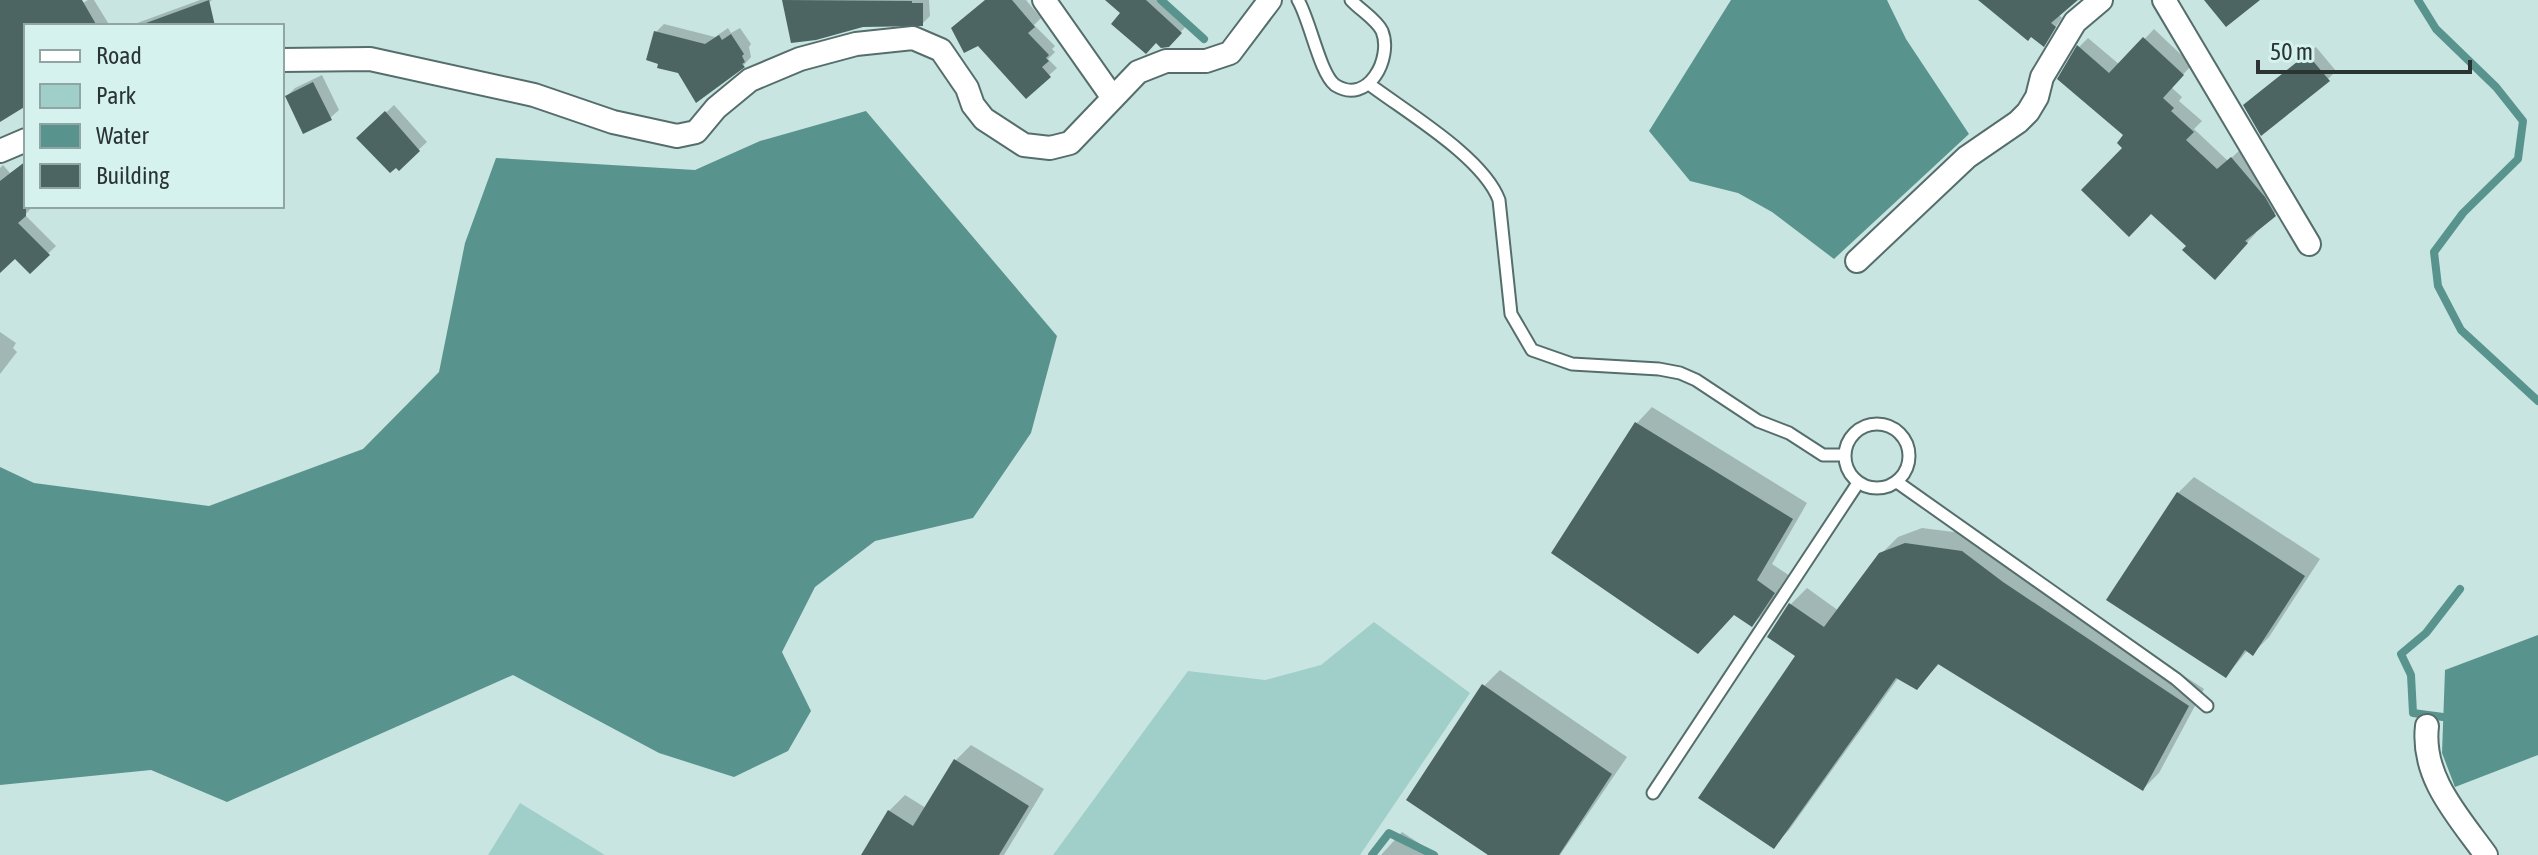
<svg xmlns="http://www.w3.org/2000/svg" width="2538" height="855" font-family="'Asap Condensed',sans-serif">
	<rect width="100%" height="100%" fill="#c9e5e2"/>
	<path fill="#a0cfca" d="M1374 622 1470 693 1360 855H1053L1188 671 1265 680 1321 665Z
		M520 803 605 855H488Z"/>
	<path fill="#59938d" d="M1731 0H1887L1906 39 1969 134 1834 259 1772 212 1738 193 1690 181 1649 131Z
		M866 111 1057 336 1031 433 973 518 875 541 815 587 782 652 811 711 788 751 734 777 659 753 513 675 227 802 151 770 0 785V467L34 483 209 506 363 449 439 372 465 243 496 158 695 170 760 141Z
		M2538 635V755L2455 787 2442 753 2445 670Z"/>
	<path fill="#0003" d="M88 0H94L110 26H44Z
		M200 0H212L178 26H129Z
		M786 0H929L930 16 922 24Z
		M986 0H1026L1041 18 1034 25 1055 46 1052 49 1055 52 1048 59 1057 68 1026 96Z
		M1108 0H1162L1188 24 1177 36 1123 13Z
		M1988 0H2074L2058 14 2062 18 2043 45Z
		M664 24 715 37 728 28 731 33 740 28 751 44 749 47 751 57 743 66 656 32Z
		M2154 29 2192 65 2171 87 2182 97 2179 101 2202 121 2194 129 2228 161 2241 149 2284 205 2254 231 2256 233 2224 268 2188 245 2125 148 2126 135 2079 47 2088 38 2120 65Z
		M2316 47 2336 71 2328 79 2253 97Z
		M322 75 339 110 330 118 287 96 295 88Z
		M394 105 427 142 399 168 359 138Z
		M26 162V206H33L25 215 56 246 30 271 15 256 0 270V168L3 165 10 173Z
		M0 332 16 343 13 348 17 352 0 374Z
		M1652 407 1807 503 1772 564 1790 576 1768 609 1752 625 1735 613 1637 423Z
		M2194 477 2320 559 2269 637 2253 653 2248 650 2226 676 2178 493Z
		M1922 528 1978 535 2019 567 2204 689 2159 773 2143 789 1940 663 1917 687 1899 677 1789 830 1773 846 1798 656 1769 636 1791 604 1807 588 1839 611 1881 554 1898 537Z
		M1500 670 1627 757 1560 855H1491L1484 686Z
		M971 745 1044 789 1004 855H863L889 811 905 795 926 808 955 761Z
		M1402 832 1437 855H1381Z"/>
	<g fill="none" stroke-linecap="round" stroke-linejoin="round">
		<path stroke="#59938d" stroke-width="8" d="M1161 0 1204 39
			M2418 0 2436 29 2496 87 2523 121 2518 159 2463 213 2434 252 2438 286 2461 330 2538 401
			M2443 717 2413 713 2411 675 2401 654 2426 633 2460 589
			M1372 855 1389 833 1434 855"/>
	</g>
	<path fill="#4c6462" d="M0 0H82L97 26H26V106L0 122Z
		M209 0 215 26H147L146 23Z
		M782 0 912 1V3H923V26L863 27 816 40 791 43Z
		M985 0H1012L1035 27 1028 33 1049 55 1046 58 1049 61 1042 67 1051 77 1026 99 978 46 964 53 951 28Z
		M1105 0H1146L1182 33 1169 47 1161 48 1156 43 1146 54 1111 24 1120 13Z
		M1978 0H2078L2051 23 2056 27 2044 47 2031 37 2028 41Z
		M2204 0H2260L2226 27Z
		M654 31 705 44 719 35 722 40 731 34 744 54 742 56 745 62 742 64 745 67 696 103 678 73 657 68 658 64 646 60Z
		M2143 37 2184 75 2163 98 2174 108 2171 111 2194 132 2186 140 2217 169 2231 157 2265 197 2276 216 2245 241 2248 243 2215 280 2182 250 2186 246 2151 214 2129 237 2081 190 2122 148 2117 143 2123 135 2057 79 2077 45 2109 73Z
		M2307 54 2330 81 2261 136 2243 105Z
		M313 82 332 120 303 134 285 96Z
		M385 111 420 151 399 171 396 168 390 173 356 138Z
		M26 161V216L18 223 50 255 30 274 15 259 0 273V181Z
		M1635 422 1793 519 1757 580 1775 593 1752 627 1734 615 1698 654 1551 553Z
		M2177 492 2305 576 2253 656 2245 650 2226 678 2106 600Z
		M1905 543 1962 551 2003 582 2189 706 2143 791 1938 664 1917 690 1896 678 1774 849 1698 798 1795 656 1767 637 1789 603 1824 627 1879 553Z
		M1482 684 1612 774 1559 855H1488L1406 800Z
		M954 759 1029 806 999 855H861L888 810 913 826Z"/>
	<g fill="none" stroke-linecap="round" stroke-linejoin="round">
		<g stroke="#556e6b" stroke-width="15">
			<path id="service" d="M1298 0C1310 20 1320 74 1335 85 1368 106 1393 58 1382 31 1376 19 1360 10 1351 0
				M1369 84C1406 112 1483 157 1499 200L1511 314 1532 350 1572 364 1659 369 1680 373 1696 380 1758 421 1789 433 1823 455H1844
				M1845 456a32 32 0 1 1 64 0a32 32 0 1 1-64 0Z
				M1897 482 2176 679 2207 706
				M1653 793 1858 483"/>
		</g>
		<g stroke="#556e6b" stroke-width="26">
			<path id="minor" d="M1044 0 1113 98
				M2164 0 2309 244
				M282 60 370 59 534 95 613 122 677 136 696 132 716 108 750 80 800 59 856 44 913 38 941 50 967 88 973 105 984 119 1024 145 1050 148 1070 143 1138 72 1166 61H1206L1230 53 1270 0
				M0 151 26 140
				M1857 261 1967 157 2018 122 2028 112 2037 97 2042 77 2075 22 2101 0
				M2427 726C2421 777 2458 816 2486 855"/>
		</g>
		<use href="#service" stroke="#fff" stroke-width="11"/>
		<use href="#minor" stroke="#fff" stroke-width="22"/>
	</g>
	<rect x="24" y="24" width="260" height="184" fill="#d6f2ef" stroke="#91a6a4" stroke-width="2"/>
	<rect x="40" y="50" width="40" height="12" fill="#ffffff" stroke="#91a6a4" stroke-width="2"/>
	<text x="96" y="64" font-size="24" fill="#293433">Road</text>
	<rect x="40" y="84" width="40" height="24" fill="#a0cfca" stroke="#91a6a4" stroke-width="2"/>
	<text x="96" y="104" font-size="24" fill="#293433">Park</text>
	<rect x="40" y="124" width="40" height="24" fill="#59938d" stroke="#91a6a4" stroke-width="2"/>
	<text x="96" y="144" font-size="24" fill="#293433">Water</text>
	<rect x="40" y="164" width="40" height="24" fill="#4c6462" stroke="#91a6a4" stroke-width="2"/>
	<text x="96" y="184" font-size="24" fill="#293433">Building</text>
	<path d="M2258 60v12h212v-12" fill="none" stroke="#293433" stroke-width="4"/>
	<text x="2270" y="60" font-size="24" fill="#293433" stroke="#d6f2ef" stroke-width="6" paint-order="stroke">50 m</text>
</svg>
